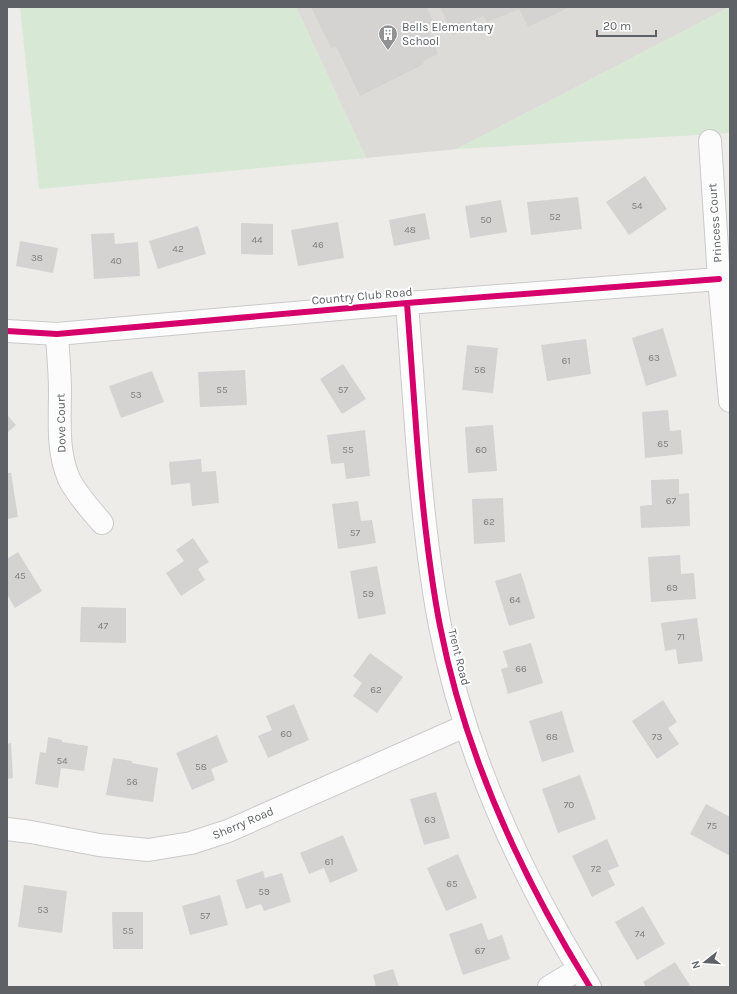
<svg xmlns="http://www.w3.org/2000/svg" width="737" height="994" font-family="Karla,sans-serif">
	<rect width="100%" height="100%" fill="#edece8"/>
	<path fill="#dddbd7" d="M296 7H730L457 149 366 158Z"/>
	<path fill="#d7e8d5" d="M20 7H296L366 158 39 189Z
		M730 7V133L457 149Z"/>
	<path fill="#d4d3d1" d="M311 7H427L435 26 428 30 438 54 423 61 424 64 360 96 336 46 331 48Z
		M440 7H570L528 27 519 9 487 22 483 16 462 25 463 30 453 35Z
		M645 176 667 209 629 235 606 202Z
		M578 197 582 229 531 235 527 202Z
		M501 200 507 232 470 238 465 206Z
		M425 213 430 239 394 246 389 220Z
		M338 222 344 258 298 266 291 230Z
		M241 223 273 224V255L241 254Z
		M198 226 206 254 158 269 149 241Z
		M114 233 115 244 138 242 140 276 94 279 91 234Z
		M20 241 58 248 53 273 16 266Z
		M663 328 677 376 646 386 632 338Z
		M586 339 591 374 547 381 541 345Z
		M467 345 498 348 493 393 462 390Z
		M343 364 366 399 342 414 320 379Z
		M245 370 247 405 200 407 198 372Z
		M152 371 164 402 121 418 109 386Z
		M668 410 670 431 681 430 683 454 645 458 642 412Z
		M7 415 16 425 7 433Z
		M493 425 497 471 468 473 465 427Z
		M365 430 370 476 346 479 344 463 331 464 327 435Z
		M201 459 202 472 216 471 219 503 192 506 190 483 171 485 169 462Z
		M7 473H11L18 517 7 519Z
		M679 479V494L689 493 690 526 641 528 640 506 652 505 651 480Z
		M503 498 505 542 474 544 472 499Z
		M358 501 361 521 372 520 376 543 338 549 332 504Z
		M193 538 209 562 198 569 205 580 181 596 166 573 184 561 176 550Z
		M18 552 42 591 15 608 7 594V559Z
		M680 555 681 574 694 573 696 599 651 602 648 557Z
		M377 566 386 614 358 619 350 571Z
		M521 573 535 618 509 626 495 581Z
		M81 607 126 608V643L80 642Z
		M697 618 703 661 678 664 676 649 665 651 661 623Z
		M531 643 543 683 508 694 501 669 508 667 503 651Z
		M370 653 403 677 377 713 353 696 362 683 353 676Z
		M663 700 677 722 668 728 679 744 657 759 632 721Z
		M294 704 309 740 268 758 258 736 272 730 266 716Z
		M562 711 574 752 542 762 529 721Z
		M217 735 228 762 211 769 215 780 192 790 176 753Z
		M48 737 62 740V742L88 746 84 771 61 768 58 788 35 784 40 752 46 753Z
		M11 743 13 778 7 779V744Z
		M113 758 132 761V763L158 768 153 802 106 795Z
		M580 775 596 819 558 833 542 789Z
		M436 792 450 838 424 845 410 799Z
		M706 804 730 817V856L690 834Z
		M343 835 358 871 330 883 324 868 309 874 300 853Z
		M607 839 619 866 608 871 615 885 592 897 572 856Z
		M458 854 477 898 446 911 427 868Z
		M263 871 265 878 282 873 291 902 264 911 261 904 246 909 236 880Z
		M24 885 67 891 62 933 18 927Z
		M220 895 228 925 190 935 182 906Z
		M643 906 665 944 637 960 615 922Z
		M112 912H143V949H113Z
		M482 923 488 940 502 935 510 959 463 975 449 934Z
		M675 962 691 987H646L643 982Z
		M393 969 399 987H376L373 975Z"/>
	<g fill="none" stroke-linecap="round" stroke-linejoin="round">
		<g stroke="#cacaca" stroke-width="24">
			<path id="street" d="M710 141 719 279 730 401
				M407 303C410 349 414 394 417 440 422 502 428 564 440 626 465 755 521 876 590 987
				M7 331 57 334 407 303 719 279
				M57 334C58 353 60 373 60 392 60 422 57 451 69 479 77 495 91 510 102 523
				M7 829 31 832 99 845 148 850 191 843 228 831 465 726
				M549 987 579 969"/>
		</g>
		<use href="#street" stroke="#fcfcfc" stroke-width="22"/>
		<g stroke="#fff" stroke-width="8">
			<path id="cycleway" d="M407 303C410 349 414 394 417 440 422 502 428 564 440 626 465 755 521 876 590 987
				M7 331 57 334 407 303 719 279"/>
		</g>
		<use href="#cycleway" stroke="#d6006c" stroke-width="6"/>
	</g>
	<defs>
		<g id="building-pin" transform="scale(1)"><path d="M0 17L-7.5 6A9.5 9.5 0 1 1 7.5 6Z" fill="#909293" stroke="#fff"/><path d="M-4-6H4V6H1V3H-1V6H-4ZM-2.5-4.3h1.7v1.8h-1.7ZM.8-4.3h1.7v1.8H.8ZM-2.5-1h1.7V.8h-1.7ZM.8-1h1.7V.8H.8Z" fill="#fff"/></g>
	</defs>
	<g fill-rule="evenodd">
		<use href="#building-pin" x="388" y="34"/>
	</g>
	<g text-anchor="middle" stroke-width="4" stroke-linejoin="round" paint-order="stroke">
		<g font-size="10" fill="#7d7f81">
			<text x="637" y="209">54</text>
			<text x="555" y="220">52</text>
			<text x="486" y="223">50</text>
			<text x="410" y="233">48</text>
			<text x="257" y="243">44</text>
			<text x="318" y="248">46</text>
			<text x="178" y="252">42</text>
			<text x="37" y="261">38</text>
			<text x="116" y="264">40</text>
			<text x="654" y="361">63</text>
			<text x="566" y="364">61</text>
			<text x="480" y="373">58</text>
			<text x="222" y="393">55</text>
			<text x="343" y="393">57</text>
			<text x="136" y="398">53</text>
			<text x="663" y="447">65</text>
			<text x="348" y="453">55</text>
			<text x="481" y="453">60</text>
			<text x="671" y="504">67</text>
			<text x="489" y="525">62</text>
			<text x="355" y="536">57</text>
			<text x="20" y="579">45</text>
			<text x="672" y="591">69</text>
			<text x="368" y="597">59</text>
			<text x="515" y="603">64</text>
			<text x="103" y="629">47</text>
			<text x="681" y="640">71</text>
			<text x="521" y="672">66</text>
			<text x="376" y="693">62</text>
			<text x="286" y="737">60</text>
			<text x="552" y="740">68</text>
			<text x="657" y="740">73</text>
			<text x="62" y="764">54</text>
			<text x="201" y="770">58</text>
			<text x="132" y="785">56</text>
			<text x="569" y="808">70</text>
			<text x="430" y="823">63</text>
			<text x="712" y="829">75</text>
			<text x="329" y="865">61</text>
			<text x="596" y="872">72</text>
			<text x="452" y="887">65</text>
			<text x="264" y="895">59</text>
			<text x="43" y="913">53</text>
			<text x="205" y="919">57</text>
			<text x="128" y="934">55</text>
			<text x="640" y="937">74</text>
			<text x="480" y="954">67</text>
		</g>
		<g font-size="12" fill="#5e6165" stroke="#fff" text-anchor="start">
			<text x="402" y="31">Bells Elementary<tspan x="402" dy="14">School</tspan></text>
		</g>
		<g font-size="12" fill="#5e6165" stroke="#fff">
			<text transform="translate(715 223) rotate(-94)" y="4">Princess Court</text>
			<text transform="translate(362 296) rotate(-5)" y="4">Country Club Road</text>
			<text transform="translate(61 423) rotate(-91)" y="4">Dove Court</text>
			<text transform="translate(459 657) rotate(76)" y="4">Trent Road</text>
			<text transform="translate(243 823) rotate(-23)" y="4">Sherry Road</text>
		</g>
	</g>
	<rect width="737" height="994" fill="none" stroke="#5e6165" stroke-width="16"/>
	<g transform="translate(705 962) rotate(253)" stroke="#ffffff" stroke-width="3" paint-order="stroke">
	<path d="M0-3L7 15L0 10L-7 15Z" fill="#5e6165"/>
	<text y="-6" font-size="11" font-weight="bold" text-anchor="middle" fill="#5e6165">N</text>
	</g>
	<path d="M597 30v6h59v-6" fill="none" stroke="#5e6165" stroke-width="2"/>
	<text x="603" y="30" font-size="12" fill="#5e6165" stroke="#ffffff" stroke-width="3" paint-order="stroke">20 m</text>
</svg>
